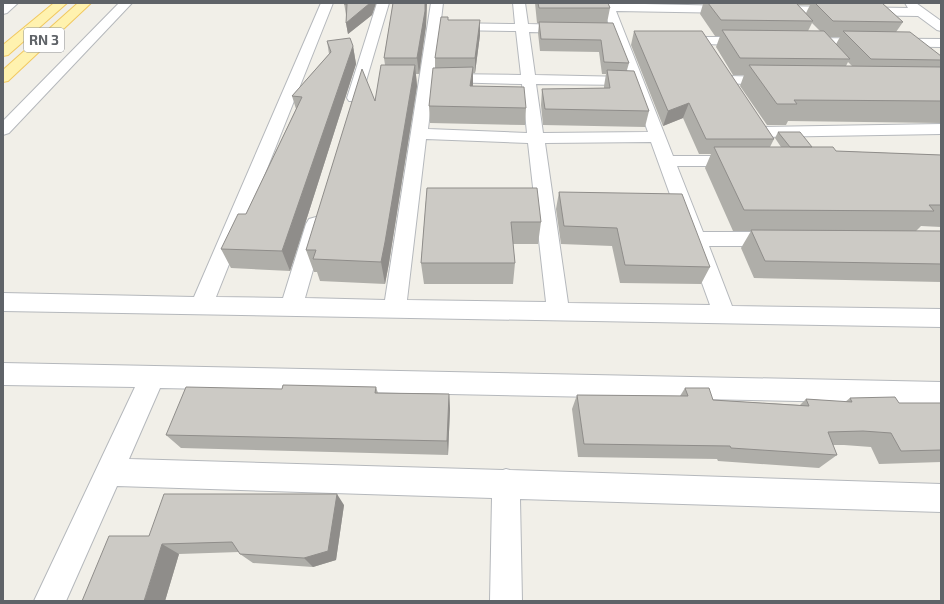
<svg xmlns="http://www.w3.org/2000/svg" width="944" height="604" font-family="'Exo 2',sans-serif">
	<rect width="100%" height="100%" fill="#f1efe8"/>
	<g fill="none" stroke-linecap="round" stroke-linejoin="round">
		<g stroke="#b5b8bc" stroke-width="2">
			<path id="minor" d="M5 3H18L7 13 3 14V4Z
				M119 3H132L9 133 3 135V121Z
				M321 3H333L216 297 283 298 306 224 309 219 316 217 323 219 326 224 305 298 385 300 431 3H443L428 129 527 133 522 84 444 82 439 81 437 78 439 75 444 74 521 75 516 31 451 30 445 26 447 23 515 24 513 3H525L528 24 569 25 575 29 569 33 529 32 535 75 628 77 601 3 731 6 735 7 737 10 735 13 616 11 673 156H738L744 157 747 161 744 165 738 166H677L703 232H776L783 234 786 239 783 244 776 246H709L732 306 941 309V327L3 311V293L194 297ZM536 84 631 85 648 132 543 133ZM426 139 528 143 546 302 407 300ZM651 142 710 305 568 303 545 143Z
				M377 3H389L361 98 359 101H349L347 98Z
				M905 3H916L941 21V31L937 30 918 16 774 14 768 10 774 6 908 8Z
				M703 37H748L754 41 748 45 698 44 697 41Z
				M805 38 941 39V47L800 45 799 42 800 39Z
				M727 76 772 77 777 78 779 81 777 84 772 85 722 83 720 80 722 77Z
				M941 124V134L761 137 755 135 753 132 755 129 761 127Z
				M3 363 941 382V404L160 388 129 459 503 470 506 469 510 470 941 484V512L520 499 522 601H490L492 498 117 486 66 601H34L135 387 3 385Z"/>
		</g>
		<g stroke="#f2c960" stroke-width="2">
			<path id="major" d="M54 3H67L8 55 3 56V45Z
				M78 3H91L8 81 3 82V70Z"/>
		</g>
		<use href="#minor" fill="#fff" fill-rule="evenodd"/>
		<use href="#major" fill="#fff2af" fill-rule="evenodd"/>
	</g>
	<path fill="#afaea9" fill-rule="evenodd" d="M344 3H376L372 15 348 34 346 23V15Z
		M393 3H427L426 26 419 74H416L417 86 389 263 385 284 320 281 317 272H314L306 250 375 101 385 65 384 58Z
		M535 3H608L610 8 607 23 629 63 627 70 649 111 645 127 543 125 541 105 542 89 604 88V86L606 74H602L599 52 540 51 538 33 539 23H537Z
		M696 3H882L903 22 896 32 941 56V123L788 121 786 125H767L740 86 744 75H733L716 47 720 36H715L700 14 703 4H697ZM798 5H810L806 13ZM812 23 820 31H808ZM829 37H840L836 44ZM848 62 852 66H846Z
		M448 20H480V35L475 73H473V86L526 108 525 125 430 123 429 106 435 68V58Z
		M634 31 774 139 770 147H781L775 138 778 132 812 147 836 151 941 155V227L921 226 916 231H941V282L754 278 741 248 751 231H733L705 168 711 154H699L683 118 663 126 631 45Z
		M327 41 353 46 356 64 290 271 231 268 221 249 246 214 296 109 292 96 329 54Z
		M427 188 541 222 538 244H513L515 263 513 284H424L421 263Z
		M559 192 710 267 701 284 620 283 612 246 561 244 556 209Z
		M376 387 378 393 449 394 450 409 448 455 181 448 166 435 282 389Z
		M685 388 713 400 800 405 806 399 845 402 850 398 899 403H941V462L879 464 871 447 844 445H833L837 455 819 468 718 461 717 459 578 457 572 409 577 395 680 396Z
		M344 505 336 560 313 567 253 563 240 554 239 552 179 554 165 601 149 536Z"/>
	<path fill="#8f8d8a" d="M370 3H376L372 15 348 34 346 23Z
		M425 3H427L426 26 419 74 417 58Z
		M480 20V35L475 73V58Z
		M353 46 356 64 290 271 282 251Z
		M415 65 417 86 389 263 385 284 381 262Z
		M473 67V84L470 103V86Z
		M689 103 683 118 663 126 668 111Z
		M449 394 450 409 448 455 447 441Z
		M337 494 344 505 336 560 313 567 304 558Z
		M162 544 179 554 165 601H144Z"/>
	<path fill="#cccac5" stroke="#8f8d8a" d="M344 3H370L346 23 347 4H344Z
		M393 3H425V11L417 58H384Z
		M538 3H608L610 8H539Z
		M708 3H796L813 21 721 20Z
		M815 3H882L903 22 833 21Z
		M441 17H448V20H480L475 58H435Z
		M539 22 613 23 629 63 604 62 601 40 541 39Z
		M722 30 824 31 850 59 740 58Z
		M634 31H702L774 139H706L689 103 668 111Z
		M843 31 910 32 941 56V60L871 59Z
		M350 38 353 46 282 251 221 249 238 214H246L302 97 292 96 331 52 327 41Z
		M381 65H415L385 242 381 262 313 259 316 250H306L362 69 375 101Z
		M749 65 941 67V101L794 100 797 104H777Z
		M473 67 470 86 524 87 526 108 429 106 433 68Z
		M607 70 634 71 649 111 545 109 542 89 610 88Z
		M778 132H800L812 147H790Z
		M714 147H833L836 151 941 155V205H929L934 211 744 210Z
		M427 188H537L541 222H511L515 263H421Z
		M559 192 682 194 710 267 625 265 617 228 564 226Z
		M751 230 941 231V264L765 261Z
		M283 385 376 387 375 393 449 394 447 441 166 435 186 387 282 389Z
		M685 388H709L713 400 809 406 806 399 852 402 850 398 895 397 899 403H941V450L901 451 891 433 863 431 828 432 837 455 731 448 730 446 584 444 577 395 688 396Z
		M164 494H337L328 551 304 558 240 554 232 542 162 544 144 601H82L109 536H149Z"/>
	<g text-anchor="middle" stroke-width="3" stroke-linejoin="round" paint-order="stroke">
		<rect fill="#fff" stroke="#8f9295" stroke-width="1" x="24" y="28" width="40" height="24" rx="3"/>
		<g font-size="14" font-weight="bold" fill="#5f6368">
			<text x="44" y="45">RN 3</text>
		</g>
	</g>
	<rect width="944" height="604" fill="none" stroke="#5f6368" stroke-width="8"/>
</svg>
